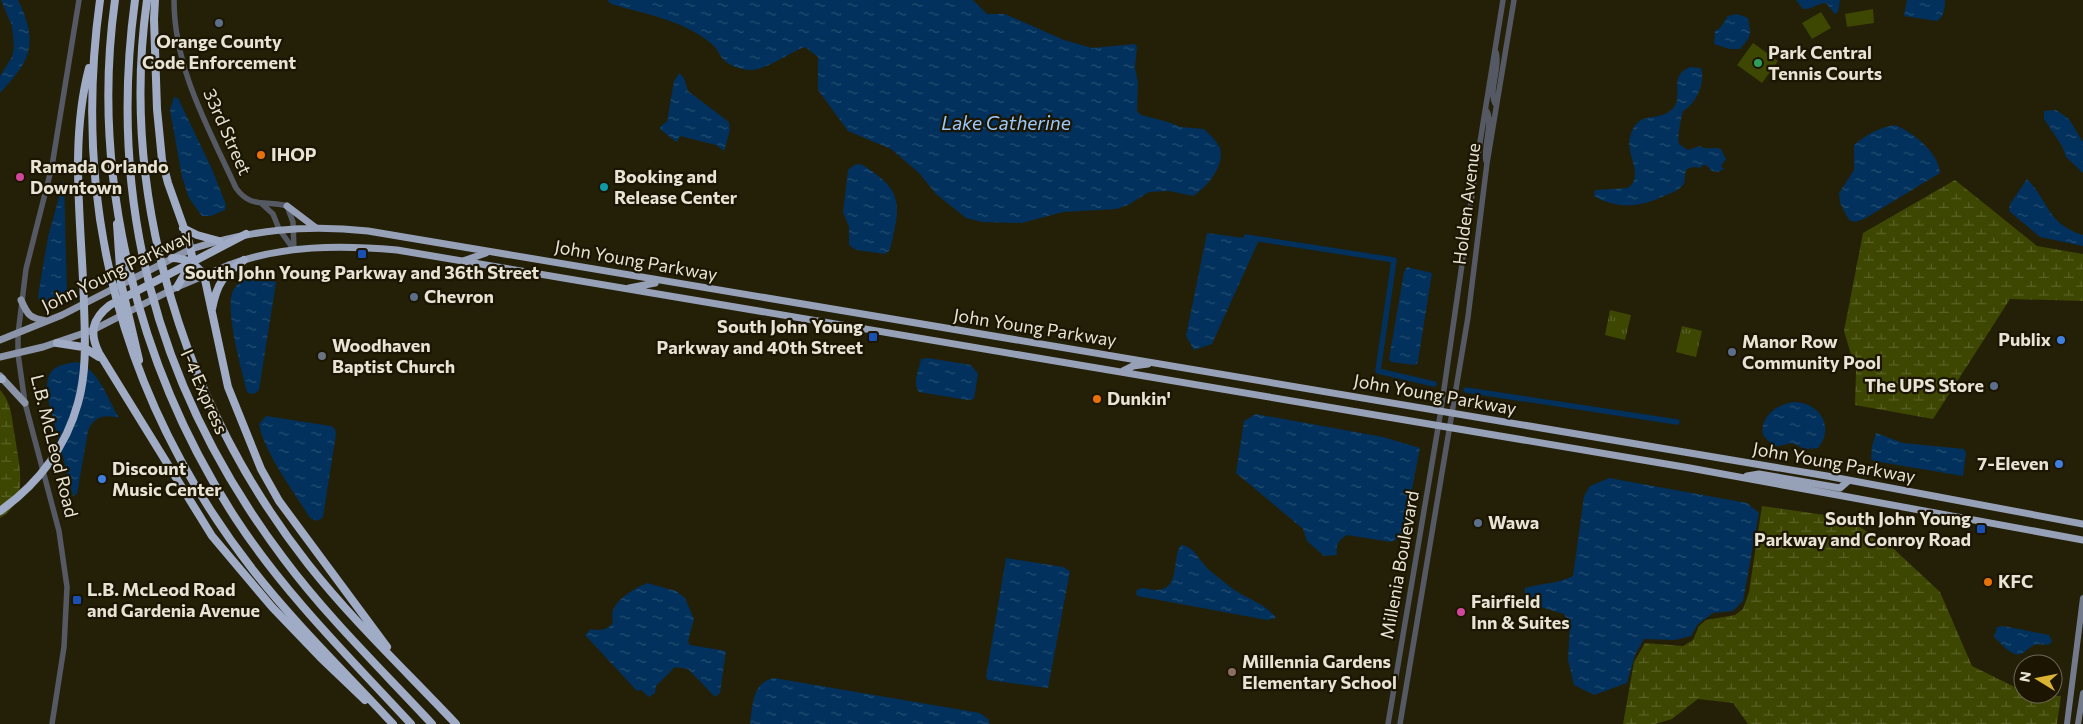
<svg xmlns="http://www.w3.org/2000/svg" width="2083" height="724" font-family="Commissioner,sans-serif">
	<defs>
		<pattern id="wetland-marsh" width="20" height="14" patternUnits="userSpaceOnUse" patternTransform="scale(1.25)"><rect width="20" height="14" fill="#3e4702"/><path d="M1 5h8M5 5V1M11 12h8M15 12V8" fill="none" stroke="#5a6126"/></pattern>
		<pattern id="park-tufts" width="24" height="20" patternUnits="userSpaceOnUse" patternTransform="scale(1.25)"><rect width="24" height="20" fill="#3e4702"/><path d="M3 7l-1-3M5 7V3M7 7l1-3M15 17l-1-3M17 17v-4M19 17l1-3" fill="none" stroke="#5a6126"/></pattern>
		<pattern id="water-ripples" width="26" height="14" patternUnits="userSpaceOnUse" patternTransform="scale(1.25)"><rect width="26" height="14" fill="#01315c"/><path d="M2 4q2-2 4 0t4 0M15 11q2-2 4 0t4 0" fill="none" stroke="#264f72"/></pattern>
	</defs>
	<rect width="100%" height="100%" fill="#241f07"/>
	<path fill="#3e4702" d="M1873 9 1874 23 1847 27 1845 14Z
		M1821 12 1831 28 1812 39 1802 23Z
		M1753 43 1778 61 1762 83 1737 65Z"/>
	<path fill="url(#wetland-marsh)" d="M1955 180 2037 246 2083 254V301L2010 299 1933 419 1855 405 1856 371 1844 331 1863 233Z
		M0 390C12 403 12 420 15 437 19 465 30 501 0 518Z
		M1762 506 1846 518 1895 550 1940 592 1972 666 2023 691V694L2061 696 2057 724H1748L1733 703 1698 699 1672 719 1655 724H1623L1634 662 1645 643 1683 646 1693 640 1699 626 1706 620 1735 615 1743 609 1749 592Z"/>
	<path fill="url(#park-tufts)" d="M1610 310 1631 315 1625 340 1605 335Z
		M1682 326 1702 331 1696 357 1676 352Z"/>
	<path fill="url(#water-ripples)" d="M1 0H18C39 44 31 60 0 93V76L12 57 14 47 12 26Z
		M607 0H973L987 14H1005L1064 40 1092 48 1135 44 1137 47 1135 67 1138 83 1137 111 1141 115 1168 122 1181 127 1204 129C1209 134 1217 141 1220 148 1225 166 1207 187 1193 196L1169 191 1149 192 1128 205 1116 209 1063 212 1022 223 982 222 966 218 936 194 919 173 891 149 848 131 818 90V57L805 47C789 52 766 71 749 70 739 69 729 66 722 58 719 54 717 49 713 45 686 21 645 14 611 4Z
		M1796 0H1840L1838 12 1835 14 1826 3C1818 3 1811 10 1803 9Z
		M1907 0H1945C1945 8 1944 17 1937 21L1904 16Z
		M1737 14 1748 18C1751 36 1752 35 1740 49H1729L1714 44 1715 31 1720 28 1728 16Z
		M1690 67 1701 68C1706 82 1696 104 1683 111 1681 120 1677 135 1679 144L1688 150 1700 146C1707 151 1713 146 1721 149L1726 159 1721 166 1724 169 1718 172 1712 171 1706 165H1703L1700 168C1694 166 1691 167 1686 170 1684 176 1686 181 1683 185 1679 190 1672 193 1666 195 1643 207 1617 210 1594 196L1595 190 1628 188C1645 174 1625 155 1630 137 1638 107 1659 125 1674 107 1683 95 1668 76 1690 67Z
		M679 73 684 78 688 91 729 122 730 130 724 151 716 145 680 136 677 142 675 141 661 130 660 127 667 121 674 81Z
		M174 97 178 98 212 169 226 205 225 210 211 216H202L189 198 182 177 170 110Z
		M2056 110 2069 119 2083 142V173L2066 157 2062 146 2044 119V111Z
		M1895 125C1913 132 1939 153 1940 173L1864 219 1855 222 1849 220 1840 203 1839 193 1854 170V145C1867 134 1878 128 1895 125Z
		M861 164C903 190 901 202 891 246L889 251 885 254 856 250 849 245V227L843 212 848 170 854 165Z
		M64 179 67 293C58 298 49 307 39 301L38 296 48 237Z
		M2027 179C2050 202 2046 223 2083 235V246L2040 237 2009 211 2010 204Z
		M1207 233 1259 240 1212 344 1194 350 1186 336Z
		M1407 267 1432 273 1418 361 1417 364 1414 365 1391 362 1389 359 1404 272Z
		M264 273 275 277 276 283 259 390 256 393 251 394 247 392C242 371 223 306 234 289 241 278 253 276 264 273Z
		M928 358 971 365 978 374 974 399 967 400 919 392C912 383 919 370 921 359Z
		M77 362C98 369 108 399 119 418 104 414 94 416 88 431L77 494 73 496 47 395C46 371 52 365 77 362Z
		M1795 402C1820 403 1835 427 1818 448L1805 449 1792 443 1779 446H1773L1763 435C1759 416 1779 403 1795 402Z
		M1256 414 1383 437 1420 448 1403 536 1391 542 1347 535C1338 541 1336 544 1337 555L1324 556 1307 541 1303 529 1236 473 1244 421Z
		M266 416 331 426 335 429 336 434 323 517C318 522 316 521 310 518 295 493 264 453 259 424Z
		M1876 433 1903 443 1964 449 1966 453 1963 476 1874 461 1871 459 1872 446Z
		M1609 478 1747 503 1759 513 1743 601 1733 611 1713 613 1698 624 1691 636 1675 640 1644 639 1635 655 1627 683 1594 695 1574 685 1568 660 1570 624 1564 614 1524 602 1525 588C1541 583 1558 584 1573 576L1584 496 1590 486Z
		M1181 545C1193 546 1199 559 1207 568 1213 574 1221 579 1228 585 1242 598 1265 602 1276 618L1267 620 1137 596 1136 591 1141 588C1146 588 1152 590 1157 590 1181 589 1171 559 1181 545Z
		M1006 558 1063 567 1070 571 1048 688 988 680 986 677Z
		M647 583 676 591 685 598 694 619 688 641 690 645 726 651 720 693 715 697 688 669 675 667 656 686 655 693 649 697 641 690 637 691 585 635 591 629C599 631 609 630 613 622 607 603 632 590 647 583Z
		M2003 626 2049 635 2052 641 2050 644C2045 646 2040 643 2034 645 2029 647 2026 652 2021 654 2011 657 2001 643 1994 637L1997 627Z
		M774 678 980 713 988 719 990 724H750C753 705 752 682 774 678Z"/>
	<g fill="none" stroke-linecap="round" stroke-linejoin="round">
		<path stroke="#01315c" stroke-width="5.5" d="M1246 237 1394 260 1378 371 1434 384
			M1466 390 1677 422"/>
		<path stroke="#555964" stroke-width="5.5" d="M174 0C174 68 208 127 236 188 251 209 265 200 287 206L293 222 294 250
			M1496 52C1501 68 1487 93 1496 105
			M1486 110C1494 118 1483 148 1486 161
			M261 203 273 214 279 229 294 250
			M52 724 64 647 67 587 59 531 25 403 18 354V334L26 269 52 166 79 0
			M1388 724 1441 410 1476 167 1503 0
			M1400 724 1468 317 1487 163 1514 0"/>
		<path stroke="#737a8b" stroke-width="6" d="M2067 724 2083 598
			M2078 724 2083 693"/>
		<path stroke="#8b94a9" stroke-width="7" d="M21 300C28 316 30 318 47 321
			M0 340 62 315 191 249
			M0 357 43 347 93 330 177 287 229 265
			M0 376 25 403"/>
		<path stroke="#96a0b7" stroke-width="7" d="M287 206 316 228
			M191 249C252 230 305 224 368 231L1827 476 2083 524
			M463 261 486 253
			M229 265C282 245 341 245 397 250L1690 468 2083 540
			M629 288 655 283
			M1123 371 1133 366 1148 364
			M1747 476 1759 474 1840 488 1848 481"/>
		<path stroke="#a0abc5" stroke-width="8" d="M100 0C71 209 123 403 253 570 295 624 346 673 393 724
			M115 0C90 178 138 369 236 519 285 594 350 658 411 724
			M135 0C107 206 159 393 284 559 328 618 382 670 432 724
			M147 0C119 199 185 407 308 564 353 621 406 671 456 724
			M155 0 154 19 157 109 162 160 168 183 189 242 192 256 191 263 177 287
			M117 224 121 283 139 360
			M183 228 197 235 219 241
			M246 234 110 305C92 319 89 333 99 353L212 536 272 607 320 657 365 700
			M172 258C185 258 196 264 204 275L228 387 261 469 279 501 387 647
			M212 309C217 283 223 276 244 260
			M57 343 83 347 99 357
			M0 379H2
			M0 511C38 484 66 447 78 403 87 371 85 338 84 305 82 227 69 144 89 68"/>
	</g>
	<g fill="#5c6f8a" stroke="#1b1501" stroke-width="2">
		<circle cx="219" cy="23" r="5"/>
		<circle cx="414" cy="297" r="5"/>
		<circle cx="1732" cy="352" r="5"/>
		<circle cx="1994" cy="386" r="5"/>
		<circle cx="1478" cy="523" r="5"/>
	</g>
	<circle fill="#2e9e5b" stroke="#1b1501" stroke-width="2" cx="1758" cy="63" r="5"/>
	<g fill="#e8710a" stroke="#1b1501" stroke-width="2">
		<circle cx="261" cy="155" r="5"/>
		<circle cx="1097" cy="399" r="5"/>
		<circle cx="1988" cy="582" r="5"/>
	</g>
	<g fill="#d1479c" stroke="#1b1501" stroke-width="2">
		<circle cx="20" cy="177" r="5"/>
		<circle cx="1461" cy="612" r="5"/>
	</g>
	<circle fill="#0f9aa8" stroke="#1b1501" stroke-width="2" cx="604" cy="187" r="5"/>
	<g fill="#1a4fb4" stroke="#1b1501" stroke-width="2">
		<rect x="357" y="249" width="10" height="10" rx="2.5"/>
		<rect x="868" y="332" width="10" height="10" rx="2.5"/>
		<rect x="1976" y="524" width="10" height="10" rx="2.5"/>
		<rect x="72" y="595" width="10" height="10" rx="2.5"/>
	</g>
	<g fill="#3f7fe0" stroke="#1b1501" stroke-width="2">
		<circle cx="2061" cy="340" r="5"/>
		<circle cx="2059" cy="464" r="5"/>
		<circle cx="102" cy="479" r="5"/>
	</g>
	<circle fill="#6b7280" stroke="#1b1501" stroke-width="2" cx="322" cy="356" r="5"/>
	<circle fill="#8d6e63" stroke="#1b1501" stroke-width="2" cx="1232" cy="672" r="5"/>
	<g text-anchor="middle" stroke-width="4.5" stroke-linejoin="round" paint-order="stroke">
		<g font-size="18" font-weight="bold" fill="#e7e3d5" stroke="#1b1501" text-anchor="start">
			<text x="219" y="48" text-anchor="middle">Orange County<tspan x="219" dy="21">Code Enforcement</tspan></text>
			<text x="1768" y="59">Park Central<tspan x="1768" dy="21">Tennis Courts</tspan></text>
			<text x="271" y="161">IHOP</text>
			<text x="30" y="173">Ramada Orlando<tspan x="30" dy="21">Downtown</tspan></text>
			<text x="614" y="183">Booking and<tspan x="614" dy="21">Release Center</tspan></text>
			<text x="362" y="279" text-anchor="middle">South John Young Parkway and 36th Street</text>
			<text x="424" y="303">Chevron</text>
			<text x="863" y="333" text-anchor="end">South John Young<tspan x="863" dy="21">Parkway and 40th Street</tspan></text>
			<text x="2051" y="346" text-anchor="end">Publix</text>
			<text x="1742" y="348">Manor Row<tspan x="1742" dy="21">Community Pool</tspan></text>
			<text x="332" y="352">Woodhaven<tspan x="332" dy="21">Baptist Church</tspan></text>
			<text x="1984" y="392" text-anchor="end">The UPS Store</text>
			<text x="1107" y="405">Dunkin'</text>
			<text x="2049" y="470" text-anchor="end">7-Eleven</text>
			<text x="112" y="475">Discount<tspan x="112" dy="21">Music Center</tspan></text>
			<text x="1971" y="525" text-anchor="end">South John Young<tspan x="1971" dy="21">Parkway and Conroy Road</tspan></text>
			<text x="1488" y="529">Wawa</text>
			<text x="1998" y="588">KFC</text>
			<text x="87" y="596">L.B. McLeod Road<tspan x="87" dy="21">and Gardenia Avenue</tspan></text>
			<text x="1471" y="608">Fairfield<tspan x="1471" dy="21">Inn &amp; Suites</tspan></text>
			<text x="1242" y="668">Millennia Gardens<tspan x="1242" dy="21">Elementary School</tspan></text>
		</g>
		<g font-size="18" fill="#e7e3d5" stroke="#1b1501">
			<text transform="translate(227 132) rotate(66)" y="6">33rd Street</text>
			<text transform="translate(1467 204) rotate(-83)" y="6">Holden Avenue</text>
			<text transform="translate(636 261) rotate(10)" y="6">John Young Parkway</text>
			<text transform="translate(117 271) rotate(-26)" y="6">John Young Parkway</text>
			<text transform="translate(1035 328) rotate(9)" y="6">John Young Parkway</text>
			<text transform="translate(204 392) rotate(66)" y="6">I-4 Express</text>
			<text transform="translate(1435 395) rotate(10)" y="6">John Young Parkway</text>
			<text transform="translate(54 446) rotate(76)" y="6">L.B. McLeod Road</text>
			<text transform="translate(1834 463) rotate(10)" y="6">John Young Parkway</text>
			<text transform="translate(1400 565) rotate(-80)" y="6">Millenia Boulevard</text>
		</g>
		<g font-size="19" font-style="italic" fill="#9cc9fc" stroke="#1b1501">
			<text x="1006" y="130">Lake Catherine</text>
		</g>
	</g>
	<g transform="translate(2038 679) rotate(280)"><circle r="24" fill="#1b1501" stroke="#6d6756"/>
	<path d="M0-4L9 19L0 12L-9 19Z" fill="#dab333"/>
	<text y="-8" font-size="14" font-weight="bold" text-anchor="middle" fill="#e7e3d5">N</text>
	</g>
</svg>
